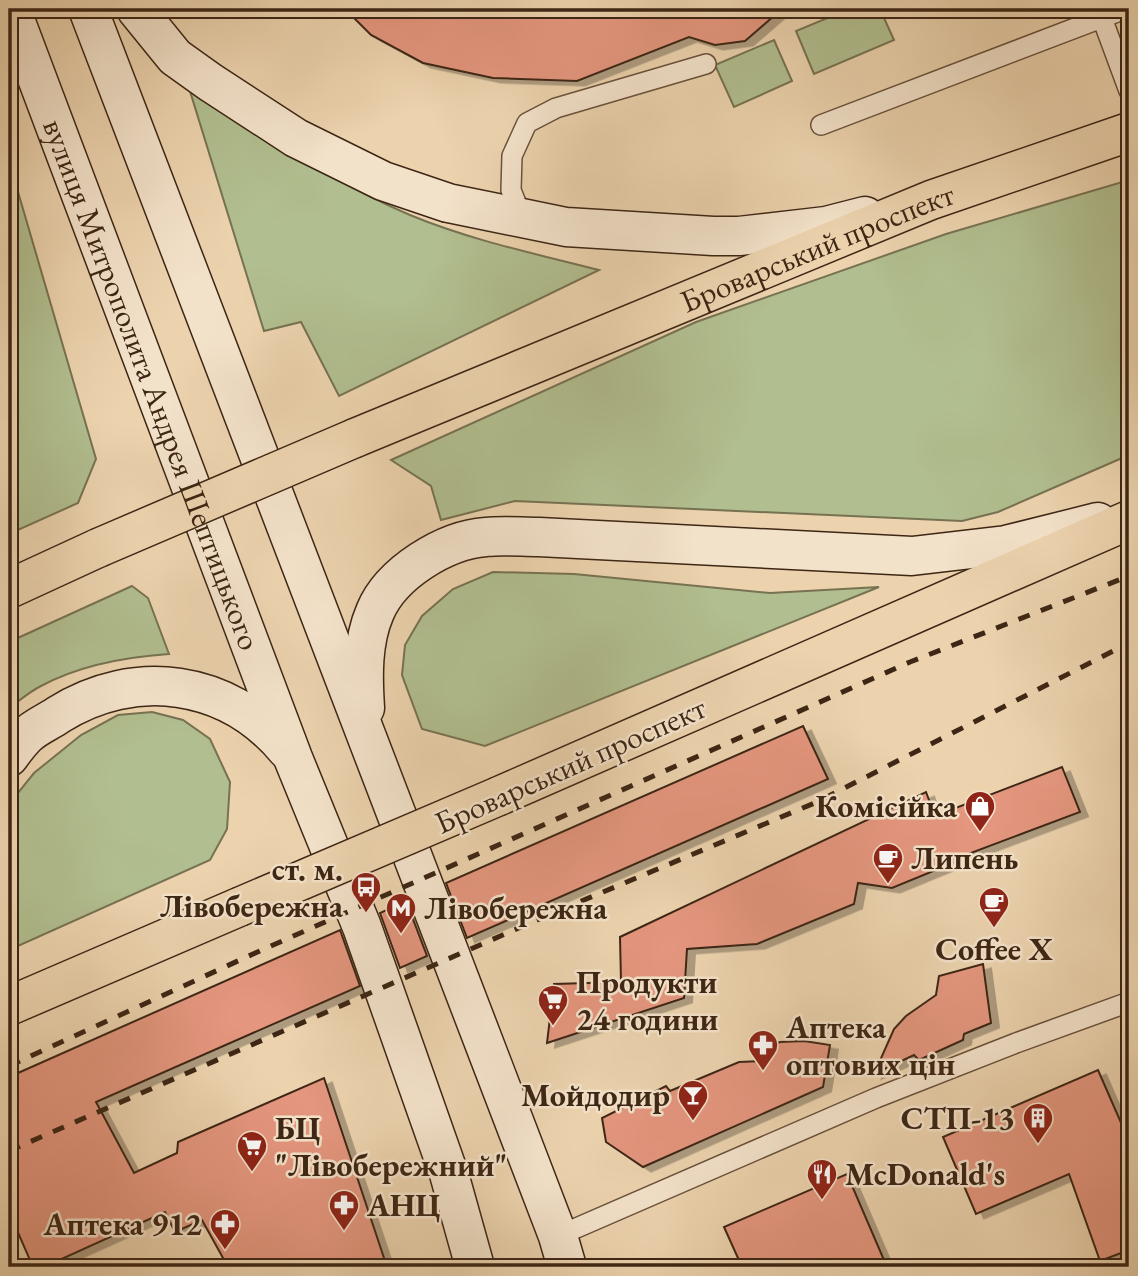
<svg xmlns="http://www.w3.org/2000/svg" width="1138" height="1276" font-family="'EB Garamond',serif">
	<defs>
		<filter id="shadow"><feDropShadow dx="8" dy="4.5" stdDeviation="0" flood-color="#0004"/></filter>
	</defs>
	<rect width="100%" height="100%" fill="#ecd3ae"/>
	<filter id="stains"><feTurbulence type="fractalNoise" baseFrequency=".00286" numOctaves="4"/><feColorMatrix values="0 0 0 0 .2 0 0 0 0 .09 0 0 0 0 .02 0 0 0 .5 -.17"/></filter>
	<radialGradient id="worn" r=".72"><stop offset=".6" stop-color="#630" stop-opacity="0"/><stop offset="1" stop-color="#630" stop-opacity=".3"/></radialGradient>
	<path fill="#b1be8f" stroke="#777252" stroke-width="2" d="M849 9H880L894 40 814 74 796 31Z
		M774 40 792 81 734 107 715 65Z
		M189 88C261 132 331 182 410 215 470 240 536 254 599 270L339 396 301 322 264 331Z
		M1129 180V455L998 512 962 521 515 501 441 520 431 486 391 460 696 322 946 234Z
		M11 185H16L96 459 78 503 9 534V207Z
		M493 572 574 574 770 593 879 587 485 746 422 729 402 675 405 645 422 616 453 589Z
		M132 586 148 598 169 654C125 657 80 665 41 686 29 692 19 701 9 708V642Z
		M152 712 183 720 210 739 230 782 227 829 210 860 9 950V804L34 773 81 735 118 715Z"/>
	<path fill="#e4967e" stroke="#3d2615" stroke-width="2" filter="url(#shadow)" d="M345 9H782L745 41 715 45 689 37 577 81 493 78 423 63 371 35Z
		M803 726 828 779 467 938 446 883Z
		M1062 767 1080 812 952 860 953 863 892 888 858 883 854 904 757 944 687 949 684 998 547 1043 554 984 621 982 620 937 926 792 935 816Z
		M406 901 427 956 400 968 380 913Z
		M340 930 360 986 96 1102 134 1173 177 1153 178 1142 324 1078 387 1267H228L202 1220 175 1232 165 1212 44 1267H33L9 1212V1077Z
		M983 964 991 1023 964 1034 963 1040 919 1060 914 1055 874 1074 894 1029 906 1016 936 995 939 976Z
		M804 1041 830 1045 823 1087 643 1167 606 1142 602 1118 666 1086 670 1091 739 1062 762 1061V1050L780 1042Z
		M1098 1070 1129 1141V1250L1100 1261 1069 1174 976 1214 943 1137Z
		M847 1174 887 1267H742L724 1227Z"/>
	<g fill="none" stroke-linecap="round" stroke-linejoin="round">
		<g stroke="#69513b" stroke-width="22">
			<path id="lane" d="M1102 18 1129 91
				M821 125 1125 9
				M522 218 511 190 512 156 527 123 556 108 706 64
				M558 1236 876 1098 1016 1043 1129 1002"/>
		</g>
		<g stroke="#3d2615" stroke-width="41">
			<g id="secondary">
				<path id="s1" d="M11 9 293 758 362 927 449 1174 475 1267"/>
				<path d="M88 9 558 1236 567 1267"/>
				<path d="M136 9 175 57 210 82 296 138 383 181 448 203 566 227 713 236H739L826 226 865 216"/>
				<path d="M365 708C363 677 362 642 375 612 391 573 445 540 486 537 503 535 522 537 539 537L912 556 1006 545 1098 522"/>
				<path d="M9 757C14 750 20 742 26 736 35 727 48 722 58 715 134 667 228 679 287 750"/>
			</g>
		</g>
		<g stroke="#3d2615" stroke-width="41">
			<g id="primary">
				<path id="s2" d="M355 438 931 200 1129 132"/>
				<path d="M9 589 98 548"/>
				<path d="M499 796 1129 520"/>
				<path d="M9 1006 239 907"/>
			</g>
		</g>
		<use href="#lane" stroke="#f3e2ca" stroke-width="19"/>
		<use href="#secondary" stroke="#f3e2ca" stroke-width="38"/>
		<use href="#primary" stroke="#ecd3ae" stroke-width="38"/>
		<path stroke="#3d2615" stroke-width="5" stroke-dasharray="12 12" stroke-linecap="butt" d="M9 1066 253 954 910 662 1129 576
			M9 1151 553 913 817 802 1129 643"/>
		<g stroke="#3d2615" stroke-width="41" stroke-linecap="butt">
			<path id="primary-bridge" d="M98 548 355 438
				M239 907 499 796"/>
		</g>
		<use href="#primary-bridge" stroke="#ecd3ae" stroke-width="38"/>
	</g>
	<defs>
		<g id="shop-pin" transform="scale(1.575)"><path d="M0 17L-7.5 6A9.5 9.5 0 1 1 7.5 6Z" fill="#8f2418" stroke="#f3e2ca"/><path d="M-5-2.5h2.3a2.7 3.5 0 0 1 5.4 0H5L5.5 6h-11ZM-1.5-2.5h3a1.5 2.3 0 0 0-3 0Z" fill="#fff"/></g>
		<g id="cafe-pin" transform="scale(1.575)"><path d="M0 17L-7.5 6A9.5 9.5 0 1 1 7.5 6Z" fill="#8f2418" stroke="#f3e2ca"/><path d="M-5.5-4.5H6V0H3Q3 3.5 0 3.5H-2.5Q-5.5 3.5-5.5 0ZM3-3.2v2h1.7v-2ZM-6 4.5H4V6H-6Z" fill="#fff"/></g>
		<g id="bus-pin" transform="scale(1.575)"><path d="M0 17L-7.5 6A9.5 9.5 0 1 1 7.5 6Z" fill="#8f2418" stroke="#f3e2ca"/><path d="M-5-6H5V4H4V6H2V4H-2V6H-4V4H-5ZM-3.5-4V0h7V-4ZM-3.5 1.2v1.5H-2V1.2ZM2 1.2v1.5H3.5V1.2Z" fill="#fff"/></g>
		<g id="metro-pin" transform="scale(1.575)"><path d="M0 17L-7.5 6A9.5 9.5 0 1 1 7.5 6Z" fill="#8f2418" stroke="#f3e2ca"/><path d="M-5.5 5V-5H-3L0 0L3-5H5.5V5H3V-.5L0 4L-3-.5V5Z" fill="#fff"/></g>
		<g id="supermarket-pin" transform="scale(1.575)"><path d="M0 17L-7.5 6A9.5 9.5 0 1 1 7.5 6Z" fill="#8f2418" stroke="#f3e2ca"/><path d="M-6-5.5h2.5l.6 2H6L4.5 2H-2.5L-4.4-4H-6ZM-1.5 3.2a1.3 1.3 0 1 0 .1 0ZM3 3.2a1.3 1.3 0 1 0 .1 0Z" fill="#fff"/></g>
		<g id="pharmacy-pin" transform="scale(1.575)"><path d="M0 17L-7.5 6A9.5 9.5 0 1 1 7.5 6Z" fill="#8f2418" stroke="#f3e2ca"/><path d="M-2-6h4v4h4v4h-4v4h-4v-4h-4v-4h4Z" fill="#fff"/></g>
		<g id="bar-pin" transform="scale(1.575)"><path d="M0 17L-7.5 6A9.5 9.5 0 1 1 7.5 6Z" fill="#8f2418" stroke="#f3e2ca"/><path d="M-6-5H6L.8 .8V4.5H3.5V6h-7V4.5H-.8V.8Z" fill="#fff"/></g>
		<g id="building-pin" transform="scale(1.575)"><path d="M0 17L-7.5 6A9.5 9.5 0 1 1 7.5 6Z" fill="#8f2418" stroke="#f3e2ca"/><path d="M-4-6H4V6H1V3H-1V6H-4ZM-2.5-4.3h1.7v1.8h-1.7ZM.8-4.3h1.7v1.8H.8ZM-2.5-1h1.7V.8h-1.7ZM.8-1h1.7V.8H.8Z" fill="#fff"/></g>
		<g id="restaurant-pin" transform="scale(1.575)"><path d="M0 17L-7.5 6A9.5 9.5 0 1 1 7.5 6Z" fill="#8f2418" stroke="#f3e2ca"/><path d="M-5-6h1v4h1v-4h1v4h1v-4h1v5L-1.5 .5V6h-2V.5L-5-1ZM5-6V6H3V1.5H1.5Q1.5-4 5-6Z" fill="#fff"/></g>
	</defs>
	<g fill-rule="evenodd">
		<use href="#shop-pin" x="980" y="806"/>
		<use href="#cafe-pin" x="888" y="858"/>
		<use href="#bus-pin" x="366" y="887"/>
		<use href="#cafe-pin" x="994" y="902"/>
		<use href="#metro-pin" x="401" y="908"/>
		<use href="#supermarket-pin" x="553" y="1000"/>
		<use href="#pharmacy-pin" x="763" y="1045"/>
		<use href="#bar-pin" x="693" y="1095"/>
		<use href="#building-pin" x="1038" y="1118"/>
		<use href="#supermarket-pin" x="252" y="1146"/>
		<use href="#restaurant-pin" x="822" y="1174"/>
		<use href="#pharmacy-pin" x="344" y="1205"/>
		<use href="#pharmacy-pin" x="225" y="1224"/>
	</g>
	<g text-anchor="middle" stroke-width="5" stroke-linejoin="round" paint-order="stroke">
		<g font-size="32" fill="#3d2615" stroke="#f3e2ca">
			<text dy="11" stroke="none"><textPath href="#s2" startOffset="500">Броварський проспект</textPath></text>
			<text dy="11" stroke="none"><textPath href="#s1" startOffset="401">вулиця Митрополита Андрея Шептицького</textPath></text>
			<text transform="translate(570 765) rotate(-24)" y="11">Броварський проспект</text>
		</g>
		<g font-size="32" font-weight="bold" fill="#3d2615" stroke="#f3e2ca" text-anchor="start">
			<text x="957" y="817" text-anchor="end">Комісійка</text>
			<text x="911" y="869">Липень</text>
			<text x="343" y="880" text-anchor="end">ст. м.<tspan x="343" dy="37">Лівобережна</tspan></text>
			<text x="424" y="919">Лівобережна</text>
			<text x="994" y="960" text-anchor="middle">Coffee X</text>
			<text x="576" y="993">Продукти<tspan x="576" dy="37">24 години</tspan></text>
			<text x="786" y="1038">Аптека<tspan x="786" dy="37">оптових цін</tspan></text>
			<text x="670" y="1106" text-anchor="end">Мойдодир</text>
			<text x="1015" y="1129" text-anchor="end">СТП-13</text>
			<text x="275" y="1139">БЦ<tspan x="275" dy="37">"Лівобережний"</tspan></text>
			<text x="845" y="1185">McDonald's</text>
			<text x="367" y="1216">АНЦ</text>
			<text x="202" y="1235" text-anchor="end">Аптека 912</text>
		</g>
	</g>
	<rect width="1138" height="1276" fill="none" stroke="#ecd3ae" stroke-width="35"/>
	<rect x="10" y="10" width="1117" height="1255" fill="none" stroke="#3d2615" stroke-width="3.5"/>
	<rect x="18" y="18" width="1103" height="1241" fill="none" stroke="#3d2615" stroke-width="2"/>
	<rect width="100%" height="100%" filter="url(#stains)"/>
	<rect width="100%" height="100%" fill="url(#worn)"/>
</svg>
